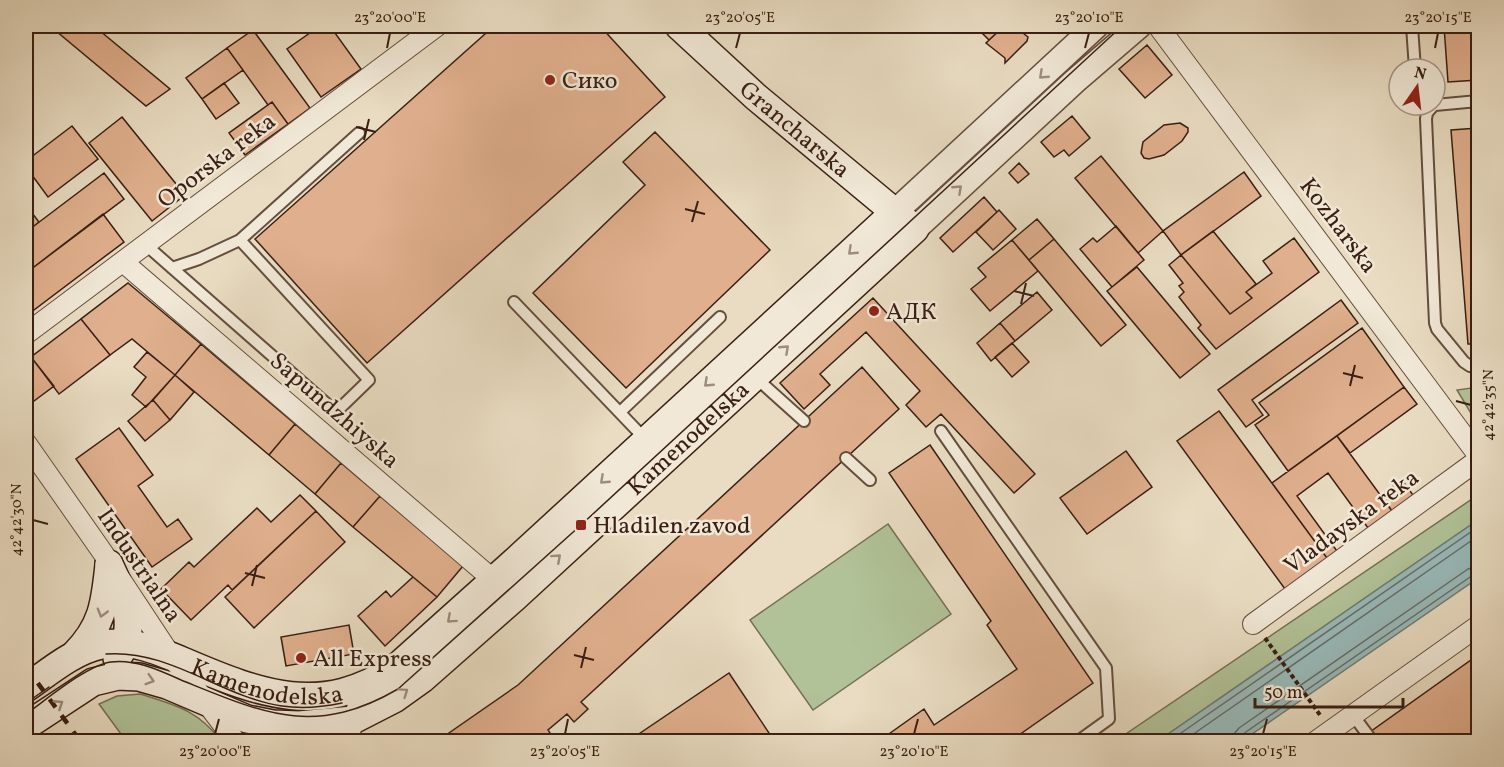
<svg xmlns="http://www.w3.org/2000/svg" width="1504" height="767" font-family="Vollkorn,serif">
	<rect width="100%" height="100%" fill="#e9dcc2"/>
	<filter id="stains"><feTurbulence type="fractalNoise" baseFrequency=".00333" numOctaves="4"/><feColorMatrix values="0 0 0 0 .2 0 0 0 0 .09 0 0 0 0 .02 0 0 0 .5 -.17"/></filter>
	<radialGradient id="worn" r=".72"><stop offset=".6" stop-color="#630" stop-opacity="0"/><stop offset="1" stop-color="#630" stop-opacity=".3"/></radialGradient>
	<path fill="#b1c298" stroke="#757055" stroke-width="1.5" d="M1478 387V425L1457 390Z
		M1478 495V520L1158 741 1114 742Z
		M888 524 951 614 813 710 750 620Z
		M140 694C175 705 198 710 221 741H126L99 704 117 696Z"/>
	<path fill="#99baba" stroke="#737c77" stroke-width="1.5" d="M1478 520V578L1242 741H1158Z"/>
	<g fill="none" stroke-linecap="round" stroke-linejoin="round">
		<path stroke="#696c66" stroke-width="1.5" d="M1168 742 1478 527
			M1182 742 1478 536
			M1232 742 1234 734 1239 728 1468 569 1478 566
			M1240 742 1243 734 1473 575 1478 574"/>
	</g>
	<path fill="#e0af8d" stroke="#391e12" stroke-width="1.5" d="M50 26H94L170 89 146 106Z
		M320 26H330L361 69 321 97 287 49Z
		M494 26H600L665 97 367 363 255 239Z
		M982 26H1004L989 40 981 32 985 29Z
		M1004 26H1014L1028 37 1027 41 1005 63V58L986 43Z
		M1444 26H1478V80L1448 82Z
		M253 30 310 108 288 124 272 102 268 105 227 48Z
		M1147 45 1172 75 1145 98 1119 69Z
		M227 48 243 70 202 99 186 78Z
		M224 83 239 103 216 119 202 99Z
		M272 102 288 124 245 155 229 133Z
		M1072 116 1090 138 1069 156 1064 150 1054 157 1041 142Z
		M122 117 185 195 152 221 89 143Z
		M1180 123 1188 128V132L1182 141 1164 155 1149 159 1144 158 1141 153 1143 142 1164 125Z
		M72 126 98 159 48 197 26 167V161Z
		M1478 128V344H1468L1451 130Z
		M655 132 770 250 626 388 533 293 645 185 623 162Z
		M1101 156 1163 231 1138 253 1075 178Z
		M1019 163 1029 174 1018 183 1009 173Z
		M1244 172 1261 196 1181 255 1163 231Z
		M104 173 124 199 26 273V232Z
		M984 197 997 212 953 252 940 238Z
		M29 209 39 222 26 232V212Z
		M999 210 1016 229 993 250 976 232Z
		M103 214 124 242 26 316V273Z
		M1037 219 1054 239 1029 260 1012 240Z
		M1116 226 1144 260 1112 287 1080 249 1093 238 1097 242Z
		M1213 231 1256 284 1246 292 1252 298 1230 314 1181 255Z
		M1294 238 1319 272 1216 349 1198 328 1201 325 1179 297 1184 292 1179 286 1183 283 1169 265 1181 255 1230 314 1252 298 1246 292 1272 273 1263 261Z
		M1054 239 1126 325 1101 346 1029 260Z
		M1012 240 1038 271 990 311 971 289 986 277 978 268Z
		M1137 267 1210 354 1180 378 1107 291Z
		M128 283 201 344 175 375 132 339 110 355 81 319Z
		M1037 292 1052 310 1015 341 1000 323Z
		M873 298 1035 474 1014 493 941 414 926 427 906 405 920 391 866 332 820 374 830 385 804 409 780 383Z
		M1341 300 1358 323 1252 400 1263 415 1246 427 1218 390Z
		M81 319 110 355 59 394 31 357Z
		M1000 323 1015 341 991 361 977 343Z
		M1362 328 1404 387 1288 471 1255 425 1269 415 1259 403Z
		M1012 343 1029 362 1012 377 995 357Z
		M201 344 295 424 269 455 175 375Z
		M147 352 175 375 146 407 132 395 146 377 134 367Z
		M31 357 54 386 30 404 26 398V361Z
		M862 367 899 409 581 702 588 709 574 722 567 714 548 730 556 742H436L518 685Z
		M175 375 194 392 170 420 153 400Z
		M1404 387 1417 404 1350 453 1337 436Z
		M153 400 170 420 145 441 128 421Z
		M1219 411 1327 558 1285 589 1177 441Z
		M295 424 341 463 315 494 269 455Z
		M119 428 153 475 138 486 167 527 178 519 192 539 152 567 76 459Z
		M1337 436 1392 511 1368 528 1328 473 1297 496 1337 551 1327 558 1272 483Z
		M930 445 1093 683 1009 742 879 741 924 709 934 725 1017 669 987 625 991 621 889 473Z
		M1126 451 1152 487 1087 534 1060 498Z
		M341 463 380 496 353 527 315 494Z
		M1402 480 1413 495 1392 511 1381 495Z
		M300 495 316 511 232 590 228 585 191 620 161 589 189 562 194 567 257 508 271 522Z
		M380 496 463 566 437 597 353 527Z
		M316 511 345 542 254 628 225 597Z
		M413 577 437 597 385 646 358 616 386 591 391 597Z
		M349 625 354 654 286 666 281 637Z
		M1478 655V742H1377L1370 732Z
		M729 673 775 742H627Z"/>
	<g fill="none" stroke-linecap="round" stroke-linejoin="round">
		<g stroke="#654e3e" stroke-width="14">
			<path id="service" d="M1412 26 1415 69
				M1434 105 1427 113 1426 119 1435 323 1437 329 1464 362 1470 366 1478 367
				M1435 105 1478 101
				M146 245 336 412 369 380 240 240
				M172 268 199 259 240 240 359 133
				M514 302 646 440
				M755 377 804 421
				M620 412 720 317
				M941 431 1106 668 1109 719 1077 742
				M846 458 870 480
				M1353 715 1373 742"/>
		</g>
		<g stroke="#654e3e" stroke-width="22">
			<path id="minor" d="M1158 26 1478 455
				M123 262 504 589
				M26 334 437 26
				M26 443 103 553 171 656 236 742
				M1253 624 1478 460
				M347 742 364 685
				M1315 742 1478 626"/>
		</g>
		<g stroke="#654e3e" stroke-width="27">
			<path id="tertiary" d="M895 212 1096 26
				M915 229 1075 81 1139 26"/>
		</g>
		<g stroke="#391e12" stroke-width="30">
			<g id="secondary">
				<path d="M109 564C123 595 140 627 117 658"/>
				<path d="M75 654C103 626 105 602 109 565"/>
				<path id="s1" d="M26 688C49 672 73 651 101 645 129 638 159 651 185 662 260 694 322 718 397 667L513 563 895 212"/>
				<path id="s2" d="M26 726 93 682 118 676 139 677 167 685 247 719 273 724 299 725 353 720 394 699 422 679 514 598 915 229 756 97 679 26"/>
			</g>
		</g>
		<path stroke="#391e12" stroke-width="4" stroke-dasharray="4.5 3" stroke-linecap="butt" d="M1265 638 1320 715"/>
		<use href="#service" stroke="#f1e8d7" stroke-width="10"/>
		<use href="#minor" stroke="#f1e8d7" stroke-width="20"/>
		<use href="#tertiary" stroke="#f1e8d7" stroke-width="24"/>
		<use href="#secondary" stroke="#f1e8d7" stroke-width="27"/>
		<path stroke="#391e12" stroke-width="1.5" d="M106 654C170 649 221 697 282 706 302 709 323 707 342 703
			M26 703 49 687
			M26 714C46 700 87 665 111 662 135 659 159 670 181 680 263 713 314 738 398 689L581 525 1122 26"/>
		<path stroke="#391e12" stroke-width="4.5" stroke-dasharray="10 10" stroke-linecap="butt" d="M26 667 81 742"/>
	</g>
	<defs><path id="oneway-chevron" d="M-2-3.5L2.5 0L-2 3.5" fill="none" stroke-width="1.6" stroke-linecap="round" stroke-linejoin="round" transform="scale(1.5)"/></defs>
	<g stroke="#9e8d7e">
		<use href="#oneway-chevron" transform="translate(1043 75) rotate(137)"/>
		<use href="#oneway-chevron" transform="translate(958 189) rotate(-43)"/>
		<use href="#oneway-chevron" transform="translate(852 251) rotate(137)"/>
		<use href="#oneway-chevron" transform="translate(785 349) rotate(-43)"/>
		<use href="#oneway-chevron" transform="translate(708 383) rotate(137)"/>
		<use href="#oneway-chevron" transform="translate(604 480) rotate(137)"/>
		<use href="#oneway-chevron" transform="translate(557 558) rotate(-42)"/>
		<use href="#oneway-chevron" transform="translate(102 613) rotate(106)"/>
		<use href="#oneway-chevron" transform="translate(451 619) rotate(138)"/>
		<use href="#oneway-chevron" transform="translate(150 680) rotate(17)"/>
		<use href="#oneway-chevron" transform="translate(404 692) rotate(-35)"/>
		<use href="#oneway-chevron" transform="translate(59 704) rotate(-33)"/>
	</g>
	<path fill="none" stroke="#391e12" stroke-width="2" d="M387 48 390 33M736 48 740 33M1085 48 1089 33M1435 48 1438 33M356 127 376 132M364 140 369 119M685 209 705 214M692 222 698 201M1014 291 1034 296M1021 304 1026 283M1343 373 1363 378M1350 386 1355 365M1456 401 1471 405M33 520 48 524M245 573 265 578M252 586 257 565M574 655 594 660M581 668 586 647M215 734 219 719M565 734 568 719M914 734 918 719M1263 734 1267 719"/>
	<g fill="#8f2418" stroke="#f1e8d7" stroke-width="2">
		<circle cx="550" cy="80" r="6"/>
		<circle cx="874" cy="311" r="6"/>
		<rect x="575" y="519" width="12" height="12" rx="3"/>
		<circle cx="301" cy="658" r="6"/>
	</g>
	<g text-anchor="middle" stroke-width="5" stroke-linejoin="round" paint-order="stroke">
		<g font-size="24" fill="#391e12" stroke="#f1e8d7" text-anchor="start">
			<text x="562" y="88">Сико</text>
			<text x="886" y="319">АДК</text>
			<text x="593" y="533">Hladilen zavod</text>
			<text x="313" y="666">All Express</text>
		</g>
		<g font-size="24" fill="#391e12" stroke="#f1e8d7">
			<text transform="translate(795 129) rotate(40)" y="8">Grancharska</text>
			<text transform="translate(216 160) rotate(-37)" y="8">Oporska reka</text>
			<text transform="translate(1339 225) rotate(53)" y="8">Kozharska</text>
			<text transform="translate(335 410) rotate(41)" y="8">Sapundzhiyska</text>
			<text dy="8" stroke="none"><textPath href="#s2" startOffset="789">Kamenodelska</textPath></text>
			<text transform="translate(1351 521) rotate(-36)" y="8">Vladayska reka</text>
			<text transform="translate(140 565) rotate(56)" y="8">Industrialna</text>
			<text dy="8" stroke="none"><textPath href="#s1" startOffset="260">Kamenodelska</textPath></text>
		</g>
	</g>
	<rect width="1504" height="767" fill="none" stroke="#e9dcc2" stroke-width="66"/>
	<g transform="translate(1417 87) rotate(14)"><circle r="28" fill="#f1e8d7" stroke="#a79788" stroke-width="1.5"/>
	<path d="M0-4.5L10 22L0 15L-10 22Z" fill="#8f2418"/>
	<text y="-9" font-size="16" font-weight="bold" text-anchor="middle" fill="#391e12">N</text>
	</g>
	<path d="M1255 698v9h148v-9" fill="none" stroke="#391e12" stroke-width="3"/>
	<text x="1264" y="698" font-size="18" fill="#391e12" stroke="#f1e8d7" stroke-width="4.5" paint-order="stroke">50 m</text>
	<rect x="33" y="33" width="1438" height="701" fill="none" stroke="#391e12" stroke-width="2"/>
	<g font-size="15" text-anchor="middle" fill="#391e12">
		<text x="390" y="22">23°20'00"E</text>
		<text x="740" y="22">23°20'05"E</text>
		<text x="1089" y="22">23°20'10"E</text>
		<text x="1438" y="22">23°20'15"E</text>
		<text transform="translate(1488 405) rotate(-90)" y="5">42°42'35"N</text>
		<text transform="translate(16 520) rotate(-90)" y="5">42°42'30"N</text>
		<text x="215" y="756">23°20'00"E</text>
		<text x="565" y="756">23°20'05"E</text>
		<text x="914" y="756">23°20'10"E</text>
		<text x="1263" y="756">23°20'15"E</text>
	</g>
	<rect width="100%" height="100%" filter="url(#stains)"/>
	<rect width="100%" height="100%" fill="url(#worn)"/>
</svg>
